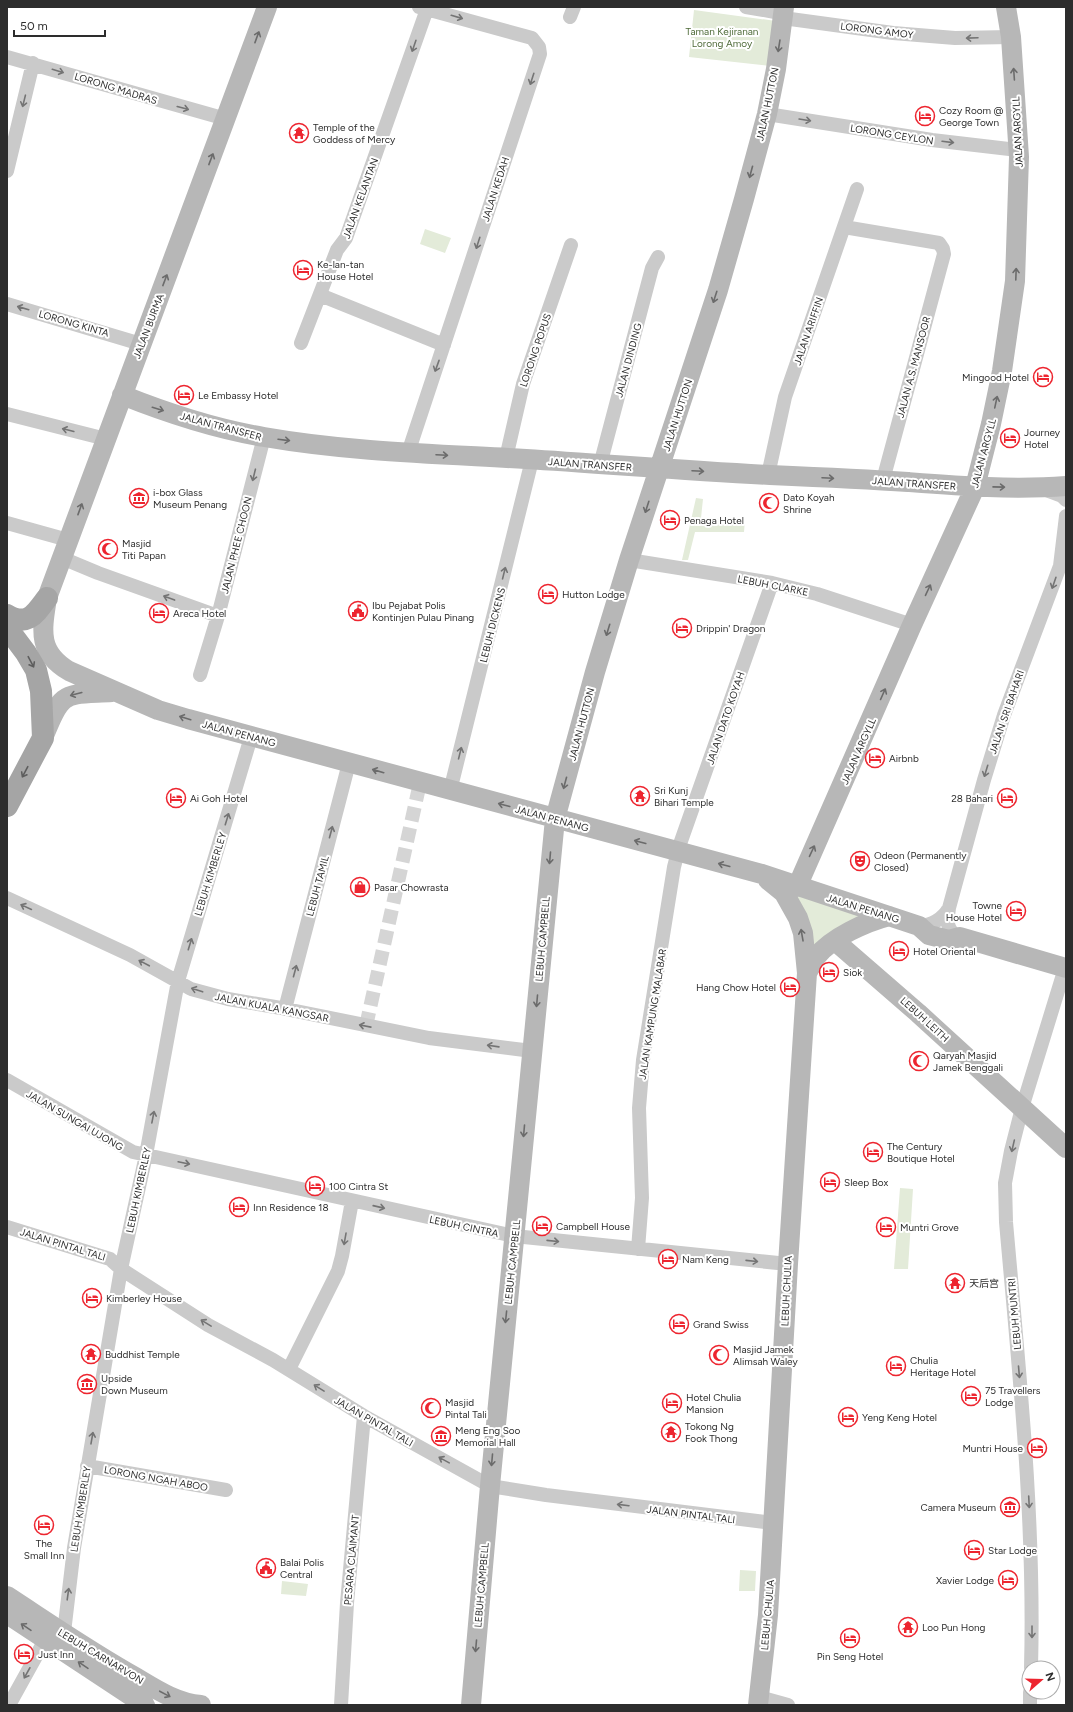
<svg xmlns="http://www.w3.org/2000/svg" width="1073" height="1712" font-family="Figtree,'Noto Sans SC',sans-serif">
	<rect width="100%" height="100%" fill="#fff"/>
	<path fill="#e3ebd9" d="M694 10 776 21 770 66 689 57Z
		M425 229 451 238 445 253 420 244Z
		M696 498 703 499 701 518 745 520 744 532H695L688 560H682Z
		M793 894 863 915 812 947Z
		M900 1188 913 1189 908 1269H894Z
		M740 1570 756 1571 755 1591H739Z
		M282 1581 308 1584 306 1596 281 1594Z"/>
	<g fill="none" stroke-linecap="round" stroke-linejoin="round">
		<path stroke="#d5d5d5" stroke-width="14" stroke-dasharray="14 7" stroke-linecap="butt" d="M366 1026 420 783"/>
		<path stroke="#cacaca" stroke-width="14" d="M746 7 775 12 783 18 893 33 955 38 1011 37
			M570 17 574 7
			M7 57 226 119
			M767 114 932 140 1018 150
			M7 171 33 63
			M844 227 939 243 943 249 944 254 883 480
			M320 295 444 345
			M7 304 141 344
			M301 343 337 250 346 238 427 9
			M7 414 106 439
			M408 453 540 54 539 47 532 38 419 7
			M506 458 523 384 571 245
			M600 465 652 268 658 257
			M768 475 785 397 857 189
			M1046 490 1062 496 1066 500
			M7 523 68 540
			M62 558 98 573 218 616
			M629 560 772 583 817 594 912 625
			M200 675 218 616 264 437
			M450 791 532 460
			M7 898 130 955 191 989 228 999 281 1008 429 1038 532 1051
			M919 926C932 925 942 920 949 908
			M958 937C946 930 947 921 949 908L984 780 1004 715 1060 566 1066 516
			M285 1009 349 763
			M7 1080 133 1152 514 1236 788 1264
			M7 1227 110 1259 121 1269 208 1325 273 1360 364 1416 490 1486 546 1495 773 1523
			M638 1249 642 1198 639 1108 643 1060 674 867 680 844 772 583
			M289 1369 338 1271 342 1256 352 1201
			M87 1466 226 1490
			M63 1641 74 1548 121 1269 146 1155 178 981 251 737
			M1031 1668C1035 1519 1019 1371 1006 1222L1005 1183 1011 1151 1022 1108 1065 968
			M759 1697 788 1705
			M9 1705 45 1640
			M341 1705 347 1603 364 1416
			M1030 1705V1692"/>
		<path stroke="#b7b7b7" stroke-width="20" d="M267 7 47 598C42 630 37 652 69 671L158 710 188 719 762 874 919 926 929 935 949 940 960 937 1066 968
			M122 395C167 413 216 429 264 437 350 452 439 454 526 459 607 464 688 471 770 475 816 477 862 479 908 482 961 486 1013 490 1066 486
			M43 738C63 689 63 695 112 692
			M797 887 912 625 975 487 991 424 1002 371 1015 281 1019 157 1011 37 1006 7
			M835 941 918 1013 1066 1148
			M807 973C810 968 813 962 816 957 832 937 866 922 889 916
			M7 1596C50 1624 92 1653 137 1678 157 1690 177 1703 201 1705
			M7 1614 145 1705
			M471 1705 490 1486 555 819 595 672 629 560 718 290 744 199 767 114 776 69 784 7
			M758 1705 768 1615 788 1264 807 973 803 933 798 918 784 893 768 880"/>
		<path stroke="#a5a5a5" stroke-width="22" d="M7 615C28 627 35 614 47 598
			M7 632 14 637 26 653 36 670 41 691 43 738 7 806"/>
	</g>
	<defs><path id="oneway-shaft" d="M-6 0H5M1.5-3L5.5 0L1.5 3" fill="none" stroke-width="1.6" stroke-linecap="round" stroke-linejoin="round"/></defs>
	<g stroke="#747474">
		<use href="#oneway-shaft" transform="translate(457 17) rotate(16)"/>
		<use href="#oneway-shaft" transform="translate(972 38) rotate(178)"/>
		<use href="#oneway-shaft" transform="translate(414 46) rotate(109)"/>
		<use href="#oneway-shaft" transform="translate(58 71) rotate(17)"/>
		<use href="#oneway-shaft" transform="translate(532 79) rotate(108)"/>
		<use href="#oneway-shaft" transform="translate(24 101) rotate(104)"/>
		<use href="#oneway-shaft" transform="translate(183 108) rotate(15)"/>
		<use href="#oneway-shaft" transform="translate(805 120) rotate(9)"/>
		<use href="#oneway-shaft" transform="translate(948 142) rotate(7)"/>
		<use href="#oneway-shaft" transform="translate(478 243) rotate(108)"/>
		<use href="#oneway-shaft" transform="translate(23 308) rotate(-164)"/>
		<use href="#oneway-shaft" transform="translate(437 366) rotate(110)"/>
		<use href="#oneway-shaft" transform="translate(68 430) rotate(-166)"/>
		<use href="#oneway-shaft" transform="translate(254 475) rotate(104)"/>
		<use href="#oneway-shaft" transform="translate(504 573) rotate(-76)"/>
		<use href="#oneway-shaft" transform="translate(1054 583) rotate(109)"/>
		<use href="#oneway-shaft" transform="translate(169 598) rotate(-160)"/>
		<use href="#oneway-shaft" transform="translate(460 753) rotate(-76)"/>
		<use href="#oneway-shaft" transform="translate(986 771) rotate(107)"/>
		<use href="#oneway-shaft" transform="translate(227 819) rotate(-73)"/>
		<use href="#oneway-shaft" transform="translate(331 832) rotate(-75)"/>
		<use href="#oneway-shaft" transform="translate(26 907) rotate(-155)"/>
		<use href="#oneway-shaft" transform="translate(190 944) rotate(-73)"/>
		<use href="#oneway-shaft" transform="translate(144 963) rotate(-152)"/>
		<use href="#oneway-shaft" transform="translate(295 971) rotate(-75)"/>
		<use href="#oneway-shaft" transform="translate(197 990) rotate(-162)"/>
		<use href="#oneway-shaft" transform="translate(365 1026) rotate(-169)"/>
		<use href="#oneway-shaft" transform="translate(493 1046) rotate(-172)"/>
		<use href="#oneway-shaft" transform="translate(153 1117) rotate(-79)"/>
		<use href="#oneway-shaft" transform="translate(1013 1146) rotate(103)"/>
		<use href="#oneway-shaft" transform="translate(184 1163) rotate(12)"/>
		<use href="#oneway-shaft" transform="translate(379 1207) rotate(13)"/>
		<use href="#oneway-shaft" transform="translate(345 1239) rotate(100)"/>
		<use href="#oneway-shaft" transform="translate(553 1241) rotate(6)"/>
		<use href="#oneway-shaft" transform="translate(752 1261) rotate(6)"/>
		<use href="#oneway-shaft" transform="translate(206 1323) rotate(-149)"/>
		<use href="#oneway-shaft" transform="translate(1019 1372) rotate(85)"/>
		<use href="#oneway-shaft" transform="translate(319 1388) rotate(-148)"/>
		<use href="#oneway-shaft" transform="translate(92 1438) rotate(-80)"/>
		<use href="#oneway-shaft" transform="translate(444 1460) rotate(-151)"/>
		<use href="#oneway-shaft" transform="translate(1029 1502) rotate(87)"/>
		<use href="#oneway-shaft" transform="translate(623 1505) rotate(-173)"/>
		<use href="#oneway-shaft" transform="translate(68 1594) rotate(-82)"/>
		<use href="#oneway-shaft" transform="translate(1032 1632) rotate(90)"/>
		<use href="#oneway-shaft" transform="translate(27 1673) rotate(119)"/>
	</g>
	<g stroke="#6b6b6b">
		<use href="#oneway-shaft" transform="translate(257 37) rotate(-70)"/>
		<use href="#oneway-shaft" transform="translate(779 46) rotate(99)"/>
		<use href="#oneway-shaft" transform="translate(1014 74) rotate(-94)"/>
		<use href="#oneway-shaft" transform="translate(211 159) rotate(-69)"/>
		<use href="#oneway-shaft" transform="translate(751 172) rotate(105)"/>
		<use href="#oneway-shaft" transform="translate(1016 274) rotate(-88)"/>
		<use href="#oneway-shaft" transform="translate(165 280) rotate(-69)"/>
		<use href="#oneway-shaft" transform="translate(715 297) rotate(108)"/>
		<use href="#oneway-shaft" transform="translate(996 402) rotate(-78)"/>
		<use href="#oneway-shaft" transform="translate(158 409) rotate(17)"/>
		<use href="#oneway-shaft" transform="translate(284 440) rotate(7)"/>
		<use href="#oneway-shaft" transform="translate(442 455) rotate(3)"/>
		<use href="#oneway-shaft" transform="translate(698 471) rotate(3)"/>
		<use href="#oneway-shaft" transform="translate(828 478) rotate(3)"/>
		<use href="#oneway-shaft" transform="translate(999 487) rotate(1)"/>
		<use href="#oneway-shaft" transform="translate(647 507) rotate(108)"/>
		<use href="#oneway-shaft" transform="translate(80 509) rotate(-70)"/>
		<use href="#oneway-shaft" transform="translate(928 590) rotate(-65)"/>
		<use href="#oneway-shaft" transform="translate(608 630) rotate(107)"/>
		<use href="#oneway-shaft" transform="translate(76 694) rotate(165)"/>
		<use href="#oneway-shaft" transform="translate(883 694) rotate(-66)"/>
		<use href="#oneway-shaft" transform="translate(185 718) rotate(-163)"/>
		<use href="#oneway-shaft" transform="translate(378 771) rotate(-164)"/>
		<use href="#oneway-shaft" transform="translate(565 783) rotate(105)"/>
		<use href="#oneway-shaft" transform="translate(504 805) rotate(-165)"/>
		<use href="#oneway-shaft" transform="translate(640 842) rotate(-165)"/>
		<use href="#oneway-shaft" transform="translate(812 851) rotate(-65)"/>
		<use href="#oneway-shaft" transform="translate(550 858) rotate(95)"/>
		<use href="#oneway-shaft" transform="translate(724 865) rotate(-165)"/>
		<use href="#oneway-shaft" transform="translate(802 935) rotate(-100)"/>
		<use href="#oneway-shaft" transform="translate(537 1001) rotate(95)"/>
		<use href="#oneway-shaft" transform="translate(524 1131) rotate(95)"/>
		<use href="#oneway-shaft" transform="translate(506 1317) rotate(96)"/>
		<use href="#oneway-shaft" transform="translate(492 1460) rotate(95)"/>
		<use href="#oneway-shaft" transform="translate(26 1627) rotate(-146)"/>
		<use href="#oneway-shaft" transform="translate(476 1646) rotate(95)"/>
		<use href="#oneway-shaft" transform="translate(83 1665) rotate(-146)"/>
		<use href="#oneway-shaft" transform="translate(165 1694) rotate(28)"/>
	</g>
	<g stroke="#5d5d5d">
		<use href="#oneway-shaft" transform="translate(31 662) rotate(62)"/>
		<use href="#oneway-shaft" transform="translate(25 772) rotate(118)"/>
	</g>
	<defs>
		<g id="hotel-ring" transform="scale(1)"><circle r="9.5" fill="#fff" stroke="#ed252f" stroke-width="1.5"/><path d="M-6-4.5h1.5V1H6V5H4.5V3h-9V5H-6ZM-4 0a1.8 1.8 0 1 1 3.6 0ZM.5 0V-2.5h3Q6-2.5 6 0Z" fill="#ed252f"/></g>
		<g id="temple-ring" transform="scale(1)"><circle r="9.5" fill="#fff" stroke="#ed252f" stroke-width="1.5"/><path d="M0-6L5-2H3V0L6.5 2.5H4V6H1.5V3h-3V6H-4V2.5H-6.5L-3 0V-2H-5Z" fill="#ed252f"/></g>
		<g id="museum-ring" transform="scale(1)"><circle r="9.5" fill="#fff" stroke="#ed252f" stroke-width="1.5"/><path d="M0-6L6-3V-2H-6V-3ZM-5-1h2V3h-2ZM-1-1h2V3h-2ZM3-1h2V3H3ZM-6 4H6V6H-6Z" fill="#ed252f"/></g>
		<g id="mosque-ring" transform="scale(1)"><circle r="9.5" fill="#fff" stroke="#ed252f" stroke-width="1.5"/><path d="M3.5-4.9A6 6 0 1 0 3.5 4.9A5 5 0 1 1 3.5-4.9Z" fill="#ed252f"/></g>
		<g id="civic-ring" transform="scale(1)"><circle r="9.5" fill="#fff" stroke="#ed252f" stroke-width="1.5"/><path d="M-.6-6.5H3V-4.5H.6V-3L4-1V1h2V6H-6V1h2V-1L-.6-3ZM-1.2 2.5V6h2.4V2.5Z" fill="#ed252f"/></g>
		<g id="theatre-ring" transform="scale(1)"><circle r="9.5" fill="#fff" stroke="#ed252f" stroke-width="1.5"/><path d="M-5-5.5Q0-4 5-5.5V0Q5 5 0 6Q-5 5-5 0ZM-3.3-2.5H-1v1.5H-3.3ZM1-2.5H3.3v1.5H1ZM-2.8 1Q0 5.5 2.8 1Z" fill="#ed252f"/></g>
		<g id="shop-ring" transform="scale(1)"><circle r="9.5" fill="#fff" stroke="#ed252f" stroke-width="1.5"/><path d="M-5-2.5h2.3a2.7 3.5 0 0 1 5.4 0H5L5.5 6h-11ZM-1.5-2.5h3a1.5 2.3 0 0 0-3 0Z" fill="#ed252f"/></g>
	</defs>
	<g fill-rule="evenodd">
		<use href="#hotel-ring" x="925" y="116"/>
		<use href="#temple-ring" x="299" y="133"/>
		<use href="#hotel-ring" x="303" y="270"/>
		<use href="#hotel-ring" x="1043" y="377"/>
		<use href="#hotel-ring" x="184" y="395"/>
		<use href="#hotel-ring" x="1010" y="438"/>
		<use href="#museum-ring" x="139" y="498"/>
		<use href="#mosque-ring" x="769" y="503"/>
		<use href="#hotel-ring" x="670" y="520"/>
		<use href="#mosque-ring" x="108" y="549"/>
		<use href="#hotel-ring" x="548" y="594"/>
		<use href="#civic-ring" x="358" y="611"/>
		<use href="#hotel-ring" x="159" y="613"/>
		<use href="#hotel-ring" x="682" y="628"/>
		<use href="#hotel-ring" x="875" y="758"/>
		<use href="#temple-ring" x="640" y="796"/>
		<use href="#hotel-ring" x="176" y="798"/>
		<use href="#hotel-ring" x="1007" y="798"/>
		<use href="#theatre-ring" x="860" y="861"/>
		<use href="#shop-ring" x="360" y="887"/>
		<use href="#hotel-ring" x="1016" y="911"/>
		<use href="#hotel-ring" x="899" y="951"/>
		<use href="#hotel-ring" x="829" y="972"/>
		<use href="#hotel-ring" x="790" y="987"/>
		<use href="#mosque-ring" x="919" y="1061"/>
		<use href="#hotel-ring" x="873" y="1152"/>
		<use href="#hotel-ring" x="830" y="1182"/>
		<use href="#hotel-ring" x="315" y="1186"/>
		<use href="#hotel-ring" x="239" y="1207"/>
		<use href="#hotel-ring" x="542" y="1226"/>
		<use href="#hotel-ring" x="886" y="1227"/>
		<use href="#hotel-ring" x="668" y="1259"/>
		<use href="#temple-ring" x="955" y="1283"/>
		<use href="#hotel-ring" x="92" y="1298"/>
		<use href="#hotel-ring" x="679" y="1324"/>
		<use href="#temple-ring" x="91" y="1354"/>
		<use href="#mosque-ring" x="719" y="1355"/>
		<use href="#hotel-ring" x="896" y="1366"/>
		<use href="#museum-ring" x="87" y="1384"/>
		<use href="#hotel-ring" x="971" y="1396"/>
		<use href="#hotel-ring" x="672" y="1403"/>
		<use href="#mosque-ring" x="431" y="1408"/>
		<use href="#hotel-ring" x="848" y="1417"/>
		<use href="#temple-ring" x="671" y="1432"/>
		<use href="#museum-ring" x="441" y="1436"/>
		<use href="#hotel-ring" x="1037" y="1448"/>
		<use href="#museum-ring" x="1010" y="1507"/>
		<use href="#hotel-ring" x="44" y="1525"/>
		<use href="#hotel-ring" x="974" y="1550"/>
		<use href="#civic-ring" x="266" y="1568"/>
		<use href="#hotel-ring" x="1008" y="1580"/>
		<use href="#temple-ring" x="908" y="1627"/>
		<use href="#hotel-ring" x="850" y="1638"/>
		<use href="#hotel-ring" x="24" y="1654"/>
	</g>
	<g text-anchor="middle" stroke-width="4" stroke-linejoin="round" paint-order="stroke">
		<g font-size="10" fill="#2d2d2d" stroke="#fff">
			<text transform="translate(877 30) rotate(7)" y="4">LORONG AMOY</text>
			<text transform="translate(116 88) rotate(17)" y="4">LORONG MADRAS</text>
			<text transform="translate(767 104) rotate(-78)" y="4">JALAN HUTTON</text>
			<text transform="translate(1017 132) rotate(-93)" y="4">JALAN ARGYLL</text>
			<text transform="translate(892 134) rotate(9)" y="4">LORONG CEYLON</text>
			<text transform="translate(495 189) rotate(-72)" y="4">JALAN KEDAH</text>
			<text transform="translate(360 198) rotate(-70)" y="4">JALAN KELANTAN</text>
			<text transform="translate(74 323) rotate(16)" y="4">LORONG KINTA</text>
			<text transform="translate(148 326) rotate(-69)" y="4">JALAN BURMA</text>
			<text transform="translate(808 331) rotate(-71)" y="4">JALAN ARIFFIN</text>
			<text transform="translate(535 350) rotate(-71)" y="4">LORONG POPUS</text>
			<text transform="translate(628 360) rotate(-75)" y="4">JALAN DINDING</text>
			<text transform="translate(913 367) rotate(-75)" y="4">JALAN A.S. MANSOOR</text>
			<text transform="translate(677 415) rotate(-72)" y="4">JALAN HUTTON</text>
			<text transform="translate(221 426) rotate(15)" y="4">JALAN TRANSFER</text>
			<text transform="translate(983 453) rotate(-75)" y="4">JALAN ARGYLL</text>
			<text transform="translate(590 464) rotate(4)" y="4">JALAN TRANSFER</text>
			<text transform="translate(914 483) rotate(4)" y="4">JALAN TRANSFER</text>
			<text transform="translate(236 545) rotate(-76)" y="4">JALAN PHEE CHOON</text>
			<text transform="translate(773 585) rotate(11)" y="4">LEBUH CLARKE</text>
			<text transform="translate(492 625) rotate(-76)" y="4">LEBUH DICKENS</text>
			<text transform="translate(1006 712) rotate(-71)" y="4">JALAN SRI BAHARI</text>
			<text transform="translate(725 718) rotate(-71)" y="4">JALAN DATO KOYAH</text>
			<text transform="translate(581 724) rotate(-75)" y="4">JALAN HUTTON</text>
			<text transform="translate(239 733) rotate(15)" y="4">JALAN PENANG</text>
			<text transform="translate(858 751) rotate(-66)" y="4">JALAN ARGYLL</text>
			<text transform="translate(552 818) rotate(15)" y="4">JALAN PENANG</text>
			<text transform="translate(210 874) rotate(-73)" y="4">LEBUH KIMBERLEY</text>
			<text transform="translate(317 886) rotate(-75)" y="4">LEBUH TAMIL</text>
			<text transform="translate(863 908) rotate(17)" y="4">JALAN PENANG</text>
			<text transform="translate(542 939) rotate(-85)" y="4">LEBUH CAMPBELL</text>
			<text transform="translate(272 1007) rotate(11)" y="4">JALAN KUALA KANGSAR</text>
			<text transform="translate(652 1014) rotate(-81)" y="4">JALAN KAMPUNG MALABAR</text>
			<text transform="translate(925 1019) rotate(42)" y="4">LEBUH LEITH</text>
			<text transform="translate(75 1120) rotate(30)" y="4">JALAN SUNGAI UJONG</text>
			<text transform="translate(138 1190) rotate(-78)" y="4">LEBUH KIMBERLEY</text>
			<text transform="translate(464 1226) rotate(12)" y="4">LEBUH CINTRA</text>
			<text transform="translate(63 1244) rotate(17)" y="4">JALAN PINTAL TALI</text>
			<text transform="translate(512 1262) rotate(-84)" y="4">LEBUH CAMPBELL</text>
			<text transform="translate(786 1291) rotate(-87)" y="4">LEBUH CHULIA</text>
			<text transform="translate(1014 1314) rotate(-95)" y="4">LEBUH MUNTRI</text>
			<text transform="translate(374 1421) rotate(30)" y="4">JALAN PINTAL TALI</text>
			<text transform="translate(156 1478) rotate(10)" y="4">LORONG NGAH ABOO</text>
			<text transform="translate(80 1509) rotate(-81)" y="4">LEBUH KIMBERLEY</text>
			<text transform="translate(691 1514) rotate(7)" y="4">JALAN PINTAL TALI</text>
			<text transform="translate(351 1560) rotate(-85)" y="4">PESARA CLAIMANT</text>
			<text transform="translate(481 1585) rotate(-85)" y="4">LEBUH CAMPBELL</text>
			<text transform="translate(767 1615) rotate(-85)" y="4">LEBUH CHULIA</text>
			<text transform="translate(101 1656) rotate(31)" y="4">LEBUH CARNARVON</text>
		</g>
		<g font-size="10" fill="#4e6a38" stroke="#fff">
			<text x="722" y="35">Taman Kejiranan<tspan x="722" dy="12">Lorong Amoy</tspan></text>
		</g>
		<g font-size="10" fill="#2d2d2d" stroke="#fff" text-anchor="start">
			<text x="939" y="114">Cozy Room @<tspan x="939" dy="12">George Town</tspan></text>
			<text x="313" y="131">Temple of the<tspan x="313" dy="12">Goddess of Mercy</tspan></text>
			<text x="317" y="268">Ke-lan-tan<tspan x="317" dy="12">House Hotel</tspan></text>
			<text x="1029" y="381" text-anchor="end">Mingood Hotel</text>
			<text x="198" y="399">Le Embassy Hotel</text>
			<text x="1024" y="436">Journey<tspan x="1024" dy="12">Hotel</tspan></text>
			<text x="153" y="496">i-box Glass<tspan x="153" dy="12">Museum Penang</tspan></text>
			<text x="783" y="501">Dato Koyah<tspan x="783" dy="12">Shrine</tspan></text>
			<text x="684" y="524">Penaga Hotel</text>
			<text x="122" y="547">Masjid<tspan x="122" dy="12">Titi Papan</tspan></text>
			<text x="562" y="598">Hutton Lodge</text>
			<text x="372" y="609">Ibu Pejabat Polis<tspan x="372" dy="12">Kontinjen Pulau Pinang</tspan></text>
			<text x="173" y="617">Areca Hotel</text>
			<text x="696" y="632">Drippin' Dragon</text>
			<text x="889" y="762">Airbnb</text>
			<text x="654" y="794">Sri Kunj<tspan x="654" dy="12">Bihari Temple</tspan></text>
			<text x="190" y="802">Ai Goh Hotel</text>
			<text x="993" y="802" text-anchor="end">28 Bahari</text>
			<text x="874" y="859">Odeon (Permanently<tspan x="874" dy="12">Closed)</tspan></text>
			<text x="374" y="891">Pasar Chowrasta</text>
			<text x="1002" y="909" text-anchor="end">Towne<tspan x="1002" dy="12">House Hotel</tspan></text>
			<text x="913" y="955">Hotel Oriental</text>
			<text x="843" y="976">Siok</text>
			<text x="776" y="991" text-anchor="end">Hang Chow Hotel</text>
			<text x="933" y="1059">Qaryah Masjid<tspan x="933" dy="12">Jamek Benggali</tspan></text>
			<text x="887" y="1150">The Century<tspan x="887" dy="12">Boutique Hotel</tspan></text>
			<text x="844" y="1186">Sleep Box</text>
			<text x="329" y="1190">100 Cintra St</text>
			<text x="253" y="1211">Inn Residence 18</text>
			<text x="556" y="1230">Campbell House</text>
			<text x="900" y="1231">Muntri Grove</text>
			<text x="682" y="1263">Nam Keng</text>
			<text x="969" y="1287">天后宫</text>
			<text x="106" y="1302">Kimberley House</text>
			<text x="693" y="1328">Grand Swiss</text>
			<text x="733" y="1353">Masjid Jamek<tspan x="733" dy="12">Alimsah Waley</tspan></text>
			<text x="105" y="1358">Buddhist Temple</text>
			<text x="910" y="1364">Chulia<tspan x="910" dy="12">Heritage Hotel</tspan></text>
			<text x="101" y="1382">Upside<tspan x="101" dy="12">Down Museum</tspan></text>
			<text x="985" y="1394">75 Travellers<tspan x="985" dy="12">Lodge</tspan></text>
			<text x="686" y="1401">Hotel Chulia<tspan x="686" dy="12">Mansion</tspan></text>
			<text x="445" y="1406">Masjid<tspan x="445" dy="12">Pintal Tali</tspan></text>
			<text x="862" y="1421">Yeng Keng Hotel</text>
			<text x="685" y="1430">Tokong Ng<tspan x="685" dy="12">Fook Thong</tspan></text>
			<text x="455" y="1434">Meng Eng Soo<tspan x="455" dy="12">Memorial Hall</tspan></text>
			<text x="1023" y="1452" text-anchor="end">Muntri House</text>
			<text x="996" y="1511" text-anchor="end">Camera Museum</text>
			<text x="44" y="1547" text-anchor="middle">The<tspan x="44" dy="12">Small Inn</tspan></text>
			<text x="988" y="1554">Star Lodge</text>
			<text x="280" y="1566">Balai Polis<tspan x="280" dy="12">Central</tspan></text>
			<text x="994" y="1584" text-anchor="end">Xavier Lodge</text>
			<text x="922" y="1631">Loo Pun Hong</text>
			<text x="38" y="1658">Just Inn</text>
			<text x="850" y="1660" text-anchor="middle">Pin Seng Hotel</text>
		</g>
	</g>
	<rect width="1073" height="1712" fill="none" stroke="#2d2d2d" stroke-width="16"/>
	<g transform="translate(1041 1680) rotate(70)"><circle r="19" fill="#ffffff" stroke="#ababab"/>
	<path d="M0-3L7 15L0 10L-7 15Z" fill="#ed252f"/>
	<text y="-6" font-size="11" font-weight="bold" text-anchor="middle" fill="#2d2d2d">N</text>
	</g>
	<path d="M14 30v6h91v-6" fill="none" stroke="#2d2d2d" stroke-width="2"/>
	<text x="20" y="30" font-size="12" fill="#2d2d2d" stroke="#ffffff" stroke-width="3" paint-order="stroke">50 m</text>
</svg>
